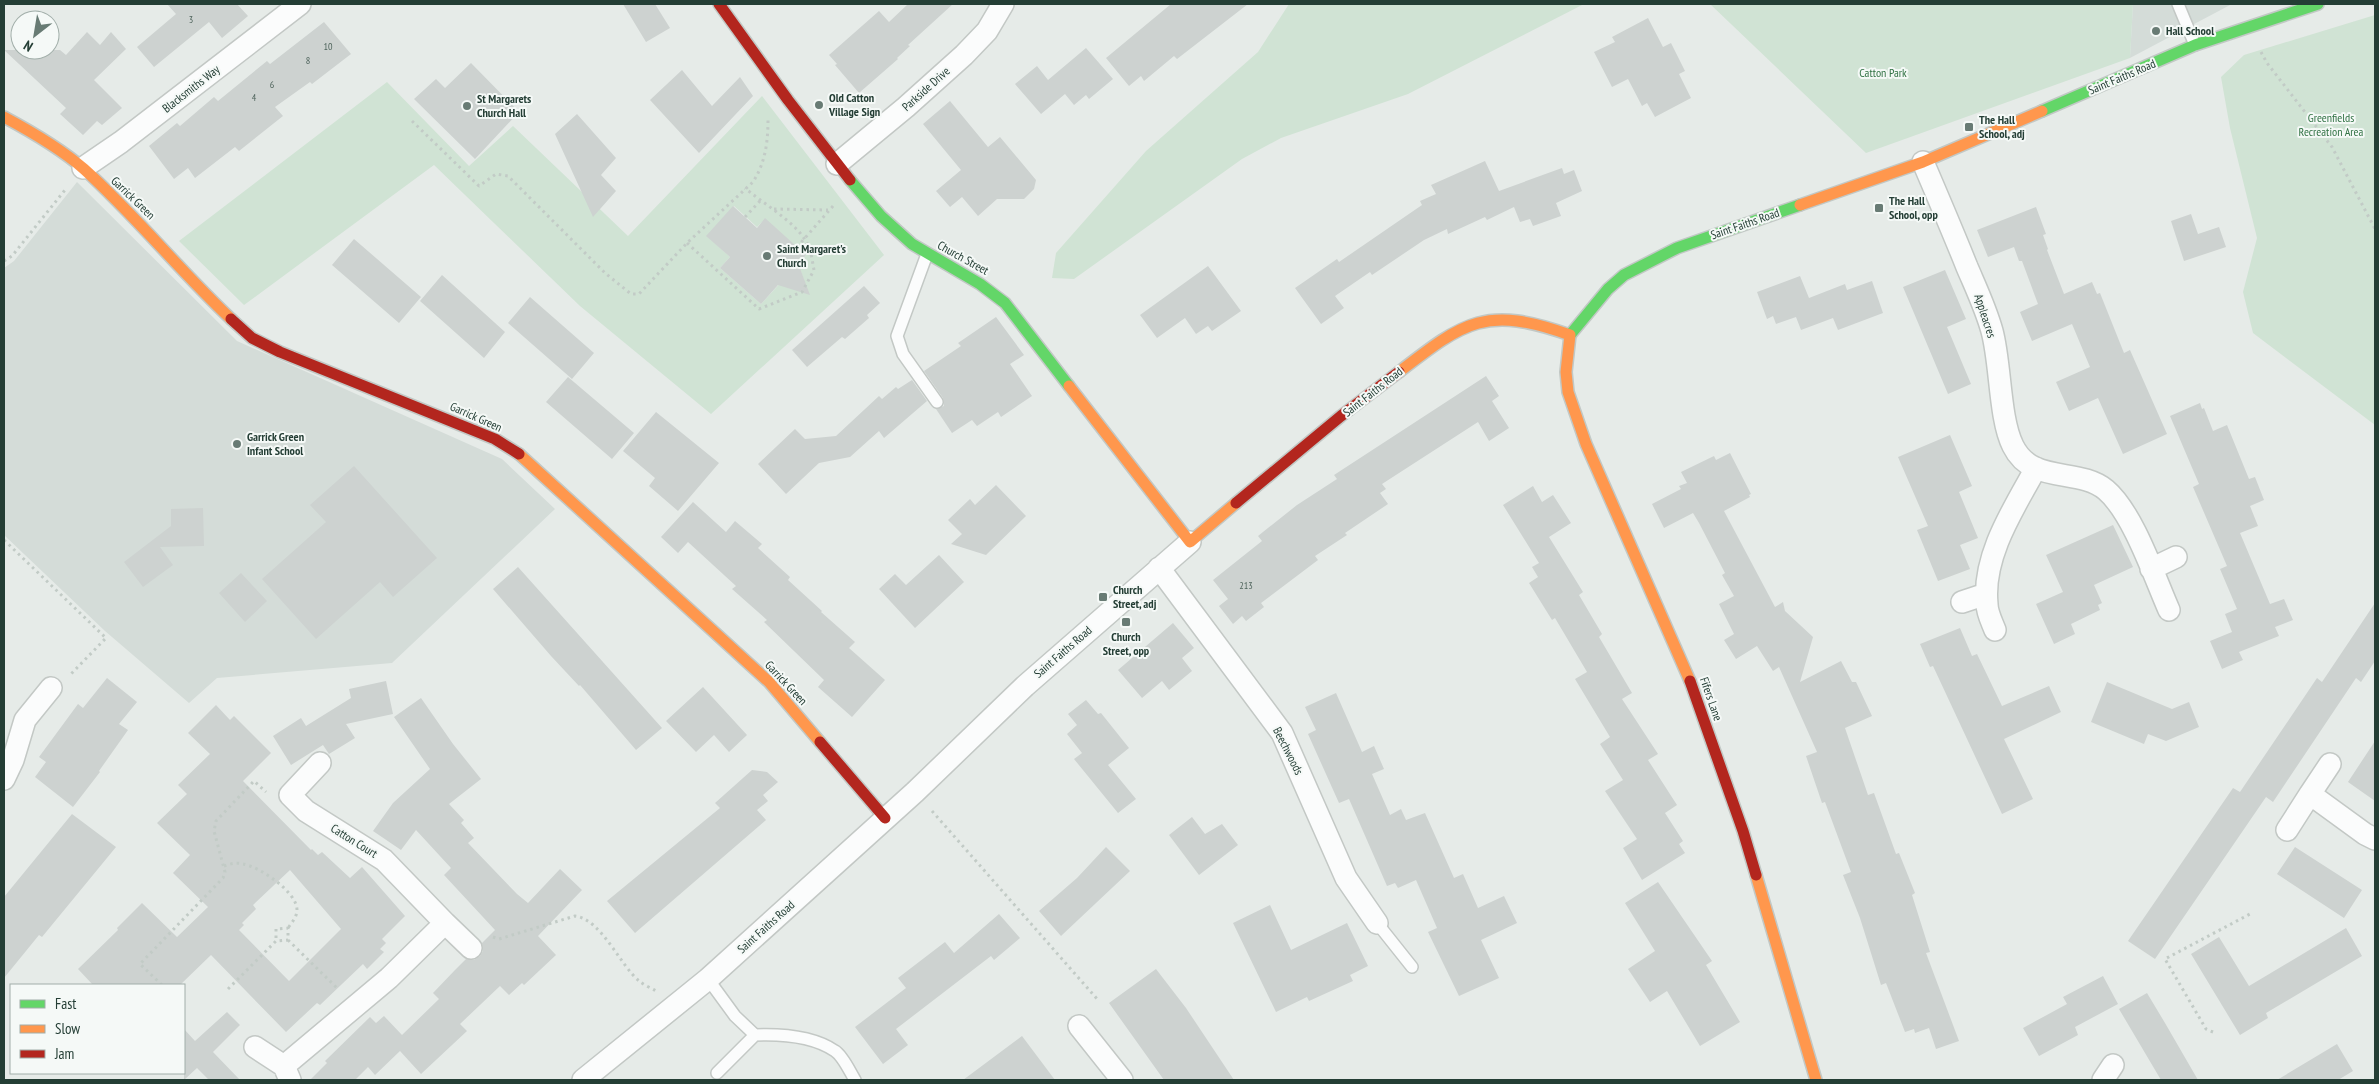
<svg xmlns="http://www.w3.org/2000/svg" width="2379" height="1084" font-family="'PT Sans Narrow',sans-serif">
	<rect width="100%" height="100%" fill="#e6ebe8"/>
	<path fill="#d4dcd8" d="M2133 4H2232L2130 58Z
		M77 182 237 341 502 459 555 509 392 663 217 678 189 703 105 631 4 535V268L14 261Z"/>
	<path fill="#d0e3d4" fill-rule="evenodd" d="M1289 4H1584L1408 94 1281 138 1242 159 1074 279 1052 278 1056 253 1146 151 1258 52Z
		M1710 4H2133L2130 58 1866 153Z
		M2375 15V425L2253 333 2243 292 2257 238 2230 128 2221 77 2244 55Z
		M387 82 469 166 513 126 628 236 762 96 884 255 711 414 580 306 434 165 244 305 179 241ZM734 206 757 227 765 219 805 255 794 268 801 272 804 280 801 287 783 280 761 304 720 268 730 257 707 236Z"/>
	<path fill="#cdd2d0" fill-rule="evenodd" d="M167 4H237L248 16 222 38 209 22 154 67 137 47 176 14Z
		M623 4H655L670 28 646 42Z
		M908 4H953L908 45 910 46 897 58 898 59 859 93 835 65 837 64 829 55 879 11 889 22Z
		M1171 4H1248L1177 59 1174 56 1144 81 1141 76 1129 86 1106 58Z
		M1648 18 1663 47 1671 43 1685 71 1679 74 1691 98 1655 117 1647 103 1642 106 1628 79 1612 87 1594 52 1615 42 1612 37Z
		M324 22 351 54 312 84 310 82 275 107 283 116 239 151 235 147 195 178 188 168 174 179 149 146 177 123 180 126 214 97 218 101 267 61 270 64Z
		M87 32 100 45 111 32 126 49 94 80 122 108 102 125 97 121 83 135 60 114 66 108 4 50H60L66 55Z
		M1086 48 1113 79 1089 99 1086 95 1074 105 1065 94 1041 114 1015 84 1037 66 1048 80Z
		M471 63 519 112 475 159 414 99 436 79 445 88Z
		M682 70 712 106 740 77 753 96 699 153 650 100Z
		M950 101 988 147 1000 137 1036 180 1034 189 1024 199H997L978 216 962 197 950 207 936 191 961 170 923 124Z
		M577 114 616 158 601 175 616 191 593 217 555 134Z
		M1485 161 1499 191 1562 168 1564 174 1574 170 1582 191 1556 203 1561 216 1533 226 1530 219 1520 222 1514 207 1487 220 1485 217 1448 234 1447 229 1424 240 1372 275 1370 272 1335 296 1344 308 1321 324 1295 288 1337 259 1339 262 1422 205 1420 201 1436 194 1431 185Z
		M733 206 757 228 765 218 806 255 798 263 810 295 778 285 761 304 720 268 730 257 706 236Z
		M2036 207 2046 234 2043 235 2048 249 2047 250 2064 294 2092 282 2097 294 2100 293 2124 353 2130 350 2167 434 2123 454 2098 398 2069 411 2056 382 2090 367 2072 324 2032 341 2020 312 2038 304 2022 261H2019L2014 247 1988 257 1977 230Z
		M2191 214 2198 234 2219 227 2226 247 2184 261 2171 221Z
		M354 239 421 297 399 323 332 265Z
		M1208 266 1241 311 1212 331 1208 326 1196 334 1185 318 1157 338 1140 315Z
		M1945 270 1966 319 1947 327 1971 384 1948 394 1903 287Z
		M442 275 505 332 484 358 420 301Z
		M1800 276 1809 298 1845 284 1847 290 1872 281 1883 313 1838 330 1833 318 1801 330 1796 317 1776 324 1773 316 1767 319 1757 292Z
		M864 286 880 303 867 315 869 318 845 339 842 337 807 367 792 350Z
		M530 297 594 353 572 379 508 323Z
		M996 317 1024 355 1010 364 1032 396 1001 417 998 412 977 426 972 420 952 433 936 409 944 406 943 398 924 371 961 346 958 343Z
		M1486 376 1499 396 1492 401 1509 428 1489 441 1478 422 1382 484 1386 489 1380 493 1388 504 1345 533 1347 535 1315 556 1318 560 1261 603 1264 607 1246 621 1242 616 1233 624 1219 606 1228 599 1213 580 1262 541 1258 536 1297 505 1337 479 1334 475Z
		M568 377 634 433 612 459 546 402Z
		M912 380 927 401 884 438 879 431 850 457 819 463 786 494 758 464 795 429 805 439 836 436 879 396 882 399 896 387 898 389Z
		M2200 403 2202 409 2204 408 2213 431 2227 425 2249 479 2255 477 2264 500 2250 506 2258 526 2240 533 2270 604 2284 599 2293 620 2275 627 2279 636 2239 652 2243 660 2222 669 2210 641 2232 632 2225 614 2237 609 2220 569 2227 566 2193 487 2199 484 2170 416Z
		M656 412 719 463 678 511 649 486 655 478 623 451Z
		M1950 435 1972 486 1959 492 1978 538 1960 545 1970 569 1938 581 1917 530 1928 526 1898 457Z
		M1730 453 1751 494 1749 495 1750 497 1724 511 1775 607 1783 602 1785 611 1813 637 1800 682 1841 661 1852 682H1856L1872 716 1845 728 1868 795 1874 793 1896 854 1899 853 1915 893 1912 895 1930 952 1926 953 1959 1041 1936 1049 1929 1028 1915 1033 1914 1029 1905 1032 1886 983 1881 985 1860 918 1843 875 1851 872 1825 802 1822 803 1806 756 1817 752 1779 667 1773 671 1757 646 1736 659 1724 640 1734 634 1719 604 1734 596 1722 575 1725 573 1699 523 1693 513 1664 528 1652 504 1681 489 1679 486 1687 483 1681 472 1714 456 1716 460Z
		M354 466 437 558 393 597 380 582 316 639 262 579 326 522 310 505Z
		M996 485 1026 516 986 555 951 544 962 534 948 520 970 499 975 505Z
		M1533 486 1542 502 1553 495 1571 523 1549 537 1583 592 1579 595 1602 634 1599 637 1632 693 1622 699 1658 754 1648 760 1677 805 1665 813 1683 841 1679 844 1685 853 1642 880 1623 848 1637 839 1605 791 1623 780 1600 744 1610 737 1575 679 1587 672 1555 618 1552 620 1529 583 1538 577 1532 567 1539 563 1503 505Z
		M693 502 726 532 735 521 762 544 758 548 790 577 788 580 822 611 821 612 855 642 849 648 885 680 852 717 818 687 824 680 764 622 767 620 732 589 736 586 688 542 678 553 661 537Z
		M203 508 204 546 160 547 173 565 143 587 124 562 171 526V509Z
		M2113 525 2133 567 2094 585 2102 603 2098 605 2100 610 2071 624 2075 634 2054 644 2036 604 2063 592 2046 555Z
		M939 555 964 582 915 628 879 589 895 574 906 585Z
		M518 567 662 728 636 750 580 685 579 686 551 656 493 589Z
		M241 573 267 601 245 622 219 593Z
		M2375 603V661L2361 682 2356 678 2273 802 2266 797 2155 959 2128 941 2233 788 2240 792 2317 678 2322 682Z
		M1173 623 1194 648 1182 658 1192 671 1169 690 1162 681 1142 698 1118 670Z
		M1960 628 1972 656 1977 654 2002 706 2049 686 2061 712 2004 739 2033 799 2002 814 1933 666 1930 667 1920 644Z
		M107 678 137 702 119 724 128 730 99 771 100 772 73 807 35 777 46 762 39 757 78 704 83 708Z
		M386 681 393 714 346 724 355 738 329 754 323 745 291 765 273 736 301 718 306 726 351 698 349 689Z
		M2107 682 2172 709 2189 702 2199 727 2166 741 2148 734 2144 744 2091 722Z
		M703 687 747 735 729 752 714 735 696 752 666 721Z
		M1336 693 1362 752 1374 746 1384 769 1372 774 1390 815 1401 809 1406 820 1425 813 1454 878 1463 874 1478 908 1504 896 1517 923 1481 940 1499 978 1459 996 1428 932 1437 928 1416 880 1398 888 1395 883 1387 886 1349 799 1339 803 1308 734 1316 730 1305 707Z
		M421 698 453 744 481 779 449 804 464 820 461 823 474 838 468 843 517 894 528 903 560 869 582 890 538 936 556 955 524 985 522 983 509 995 500 986 460 1024 467 1031 421 1074 400 1051 375 1075 368 1067 355 1080H310L327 1063 325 1061 370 1017 376 1023 384 1016 402 1035 439 999 433 993 455 970 466 959 474 960 480 956 483 951 482 943 495 930 444 875 451 868 416 830 401 850 373 831 393 803 430 769 394 717Z
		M1086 700 1098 714 1101 713 1129 748 1108 765 1136 799 1118 813 1074 759 1082 753 1067 734 1077 725 1068 714Z
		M216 705 230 720 234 716 271 753 243 781 311 850 312 849 318 855 322 852 350 878 362 867 405 916 382 939 386 943 380 949 384 952 367 969 363 964 320 1005 317 1003 286 1032 211 955 180 985H93L78 969 118 930 117 928 142 903 177 937 208 907 173 873 190 855 157 823 187 794 178 785 210 754 188 733ZM290 870 341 929 289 981 239 930 244 925 242 923 256 909 253 905Z
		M2375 741V801L2348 782Z
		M752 770 767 772 778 782 763 795 768 801 757 810 766 820 635 933 607 901 720 808 715 803Z
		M72 814 116 847 42 937 39 935 4 978V897Z
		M1192 817 1205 834 1222 824 1238 845 1199 875 1169 835Z
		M1106 847 1130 871 1061 936 1039 911 1077 878Z
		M2295 847 2362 890 2344 918 2277 874Z
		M1658 882 1712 961 1706 965 1740 1022 1700 1046 1667 991 1650 1002 1628 969 1655 951 1625 903Z
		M1270 905 1291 950 1347 923 1368 966 1350 975 1353 981 1309 1001 1307 997 1276 1012 1233 923Z
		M999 914 1020 938 994 960 991 956 896 1029 908 1045 883 1064 855 1027 906 988 898 978 945 942 954 953Z
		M2346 928 2362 956 2266 1013 2268 1018 2240 1035 2191 954 2219 937 2249 986Z
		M1156 969 1186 1008 1234 1080H1164L1109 1003Z
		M2103 976 2118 1004 2075 1027 2078 1035 2039 1056 2023 1028 2067 1004 2063 997Z
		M2147 993 2165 1023 2198 1080H2161L2119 1009Z
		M227 1012 240 1025 213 1052 240 1080H209L197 1068 184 1080V1029L195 1041Z
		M1022 1036 1055 1080H963Z
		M2337 1044 2353 1071 2338 1080H2277Z"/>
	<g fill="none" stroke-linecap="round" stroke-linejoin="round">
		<g stroke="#c3c8c5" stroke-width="14">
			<path id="lane" d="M2178 4 2195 45
				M927 254 897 336 903 354 937 402
				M1377 923 1412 967
				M708 979 735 1016 755 1035C780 1034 813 1036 835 1051 843 1056 850 1072 855 1080
				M717 1073 755 1035"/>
		</g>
		<g stroke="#c3c8c5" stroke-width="24">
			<path id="street" d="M1923 162C1938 197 1953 232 1967 267 1976 288 1986 309 1992 331 2001 364 1999 418 2013 446 2032 485 2078 467 2106 490 2133 513 2154 576 2169 610
				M837 164 906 107 964 55 987 31 1003 4
				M83 168 121 142 300 4
				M1159 568 1282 733 1346 878 1377 923
				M2151 569 2176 557
				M1962 602 1986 594
				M1995 630C1992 622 1987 613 1987 604 1982 556 2014 508 2036 468
				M320 763 290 795 306 811 384 860 445 923
				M2330 764 2310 794 2365 834 2375 839
				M4 779 13 760 25 720 51 688
				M2287 830 2310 794
				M1079 1026 1122 1080
				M255 1047 284 1066 290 1080
				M284 1066 389 978 445 923 471 948
				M583 1080 708 979 915 792 1025 686 1190 542
				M2103 1080 2113 1065"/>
		</g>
		<g stroke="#c2c8c5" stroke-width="14">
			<path id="fast" d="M2042 111 2195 45 2318 4
				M850 180 881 216 912 244 980 284 1005 303 1069 386
				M1570 335 1608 289 1624 275 1677 248 1800 205"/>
		</g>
		<g stroke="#c2c8c5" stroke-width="14">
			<path id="slow" d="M4 117C32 132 60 148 84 169 136 216 180 271 231 319
				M1800 205 1923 162 2042 111
				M1570 335 1566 372 1568 392 1586 444 1690 681
				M1399 372C1465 321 1486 305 1570 335
				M1069 386 1190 542 1236 503
				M519 454 769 682 820 742
				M1756 875 1816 1080"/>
		</g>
		<g stroke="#c2c8c5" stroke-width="14">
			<path id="jam" d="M719 4 788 100 850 180
				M231 319 252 338 280 352 495 439 519 454
				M1236 503 1341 416 1399 372
				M1690 681 1743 831 1756 875
				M820 742 885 818"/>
		</g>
		<path stroke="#c2cbc6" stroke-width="3" stroke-dasharray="2.5 4" stroke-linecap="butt" d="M2261 52 2267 63 2332 147 2375 229
			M412 121 479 186 496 174 508 176 605 273 631 294H639L687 243 753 182C765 163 768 143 768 120
			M774 209 828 210
			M745 217 760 201
			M687 243 759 309 802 292 814 270C812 260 811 248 805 240 795 222 761 202 745 188
			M797 247 834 205
			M4 261 12 256 65 190
			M4 540 106 638 71 674
			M932 811 1098 1000
			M224 866C230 864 236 862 243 864 260 867 297 892 297 910 297 917 292 922 288 928
			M493 937 499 939 575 916C601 919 620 965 639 981 644 985 651 988 656 991
			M288 940 338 989
			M162 985 140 964 223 878 225 872 214 831 216 821 254 781 266 792
			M228 989 276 941 288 940V928L276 929V941
			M2213 1032 2206 1029 2165 959 2250 914"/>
		<use href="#lane" stroke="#fbfcfc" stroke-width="11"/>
		<use href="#street" stroke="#fbfcfc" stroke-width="21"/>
		<use href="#fast" stroke="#63d668" stroke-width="11"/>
		<use href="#slow" stroke="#ff974d" stroke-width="11"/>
		<use href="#jam" stroke="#b3261e" stroke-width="11"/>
	</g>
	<g fill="#687b74" stroke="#f5f9f7" stroke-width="2">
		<circle cx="2156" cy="31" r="5"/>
		<circle cx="819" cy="105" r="5"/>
		<circle cx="467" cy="106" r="5"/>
		<rect x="1964" y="122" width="10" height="10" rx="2.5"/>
		<rect x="1874" y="203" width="10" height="10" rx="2.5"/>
		<circle cx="767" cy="256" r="5"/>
		<circle cx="237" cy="444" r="5"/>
		<rect x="1098" y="592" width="10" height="10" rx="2.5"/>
		<rect x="1121" y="617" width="10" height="10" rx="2.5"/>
	</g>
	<g text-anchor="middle" stroke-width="4" stroke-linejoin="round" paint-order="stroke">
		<g font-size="10" fill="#4f645c">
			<text x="191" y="23">3</text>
			<text x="328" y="50">10</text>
			<text x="308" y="64">8</text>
			<text x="272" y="88">6</text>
			<text x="254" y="101">4</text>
			<text x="1246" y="589">213</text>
		</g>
		<g font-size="12" font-weight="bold" fill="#243e35" stroke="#f5f9f7" text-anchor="start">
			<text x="2166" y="35">Hall School</text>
			<text x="829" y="102">Old Catton<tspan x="829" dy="14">Village Sign</tspan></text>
			<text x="477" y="103">St Margarets<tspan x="477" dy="14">Church Hall</tspan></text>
			<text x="1979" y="124">The Hall<tspan x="1979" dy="14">School, adj</tspan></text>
			<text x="1889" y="205">The Hall<tspan x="1889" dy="14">School, opp</tspan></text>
			<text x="777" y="253">Saint Margaret's<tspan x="777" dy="14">Church</tspan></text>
			<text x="247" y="441">Garrick Green<tspan x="247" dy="14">Infant School</tspan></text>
			<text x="1113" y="594">Church<tspan x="1113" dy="14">Street, adj</tspan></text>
			<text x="1126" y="641" text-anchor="middle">Church<tspan x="1126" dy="14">Street, opp</tspan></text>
		</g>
		<g font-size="12" fill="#317244" stroke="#f5f9f7">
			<text x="1883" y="77">Catton Park</text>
			<text x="2331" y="122">Greenfields<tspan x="2331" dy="14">Recreation Area</tspan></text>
		</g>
		<g font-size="12" fill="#243e35" stroke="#f5f9f7">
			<text transform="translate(2122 77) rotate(-23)" y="4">Saint Faiths Road</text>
			<text transform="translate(191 89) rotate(-38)" y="4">Blacksmiths Way</text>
			<text transform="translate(926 89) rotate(-42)" y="4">Parkside Drive</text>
			<text transform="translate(133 198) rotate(44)" y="4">Garrick Green</text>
			<text transform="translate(1745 224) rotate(-19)" y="4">Saint Faiths Road</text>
			<text transform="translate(963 258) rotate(29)" y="4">Church Street</text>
			<text transform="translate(1985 316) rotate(72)" y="4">Appleacres</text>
			<text transform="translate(1373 392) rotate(-38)" y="4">Saint Faiths Road</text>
			<text transform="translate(476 417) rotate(24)" y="4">Garrick Green</text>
			<text transform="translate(1063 652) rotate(-41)" y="4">Saint Faiths Road</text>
			<text transform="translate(786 683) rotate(47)" y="4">Garrick Green</text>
			<text transform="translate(1711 699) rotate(71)" y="4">Fifers Lane</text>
			<text transform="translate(1288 751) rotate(63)" y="4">Beechwoods</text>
			<text transform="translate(354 841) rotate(32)" y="4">Catton Court</text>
			<text transform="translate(766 927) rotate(-42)" y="4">Saint Faiths Road</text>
		</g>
	</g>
	<rect width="2379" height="1084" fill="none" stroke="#243e35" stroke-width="10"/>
	<rect x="10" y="984" width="175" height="90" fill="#f5f9f7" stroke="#a1aea9"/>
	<rect x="20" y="1000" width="25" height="8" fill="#63d668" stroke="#a1aea9"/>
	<text x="55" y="1009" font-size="15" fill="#243e35">Fast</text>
	<rect x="20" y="1025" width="25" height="8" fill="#ff974d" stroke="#a1aea9"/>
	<text x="55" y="1034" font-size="15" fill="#243e35">Slow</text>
	<rect x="20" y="1050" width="25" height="8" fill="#b3261e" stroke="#a1aea9"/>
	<text x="55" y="1059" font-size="15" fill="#243e35">Jam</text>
	<g transform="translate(35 35) rotate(211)"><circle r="24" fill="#f5f9f7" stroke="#a1aea9"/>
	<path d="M0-4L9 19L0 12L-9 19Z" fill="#687b74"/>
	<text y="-8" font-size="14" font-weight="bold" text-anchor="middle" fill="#243e35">N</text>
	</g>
</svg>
